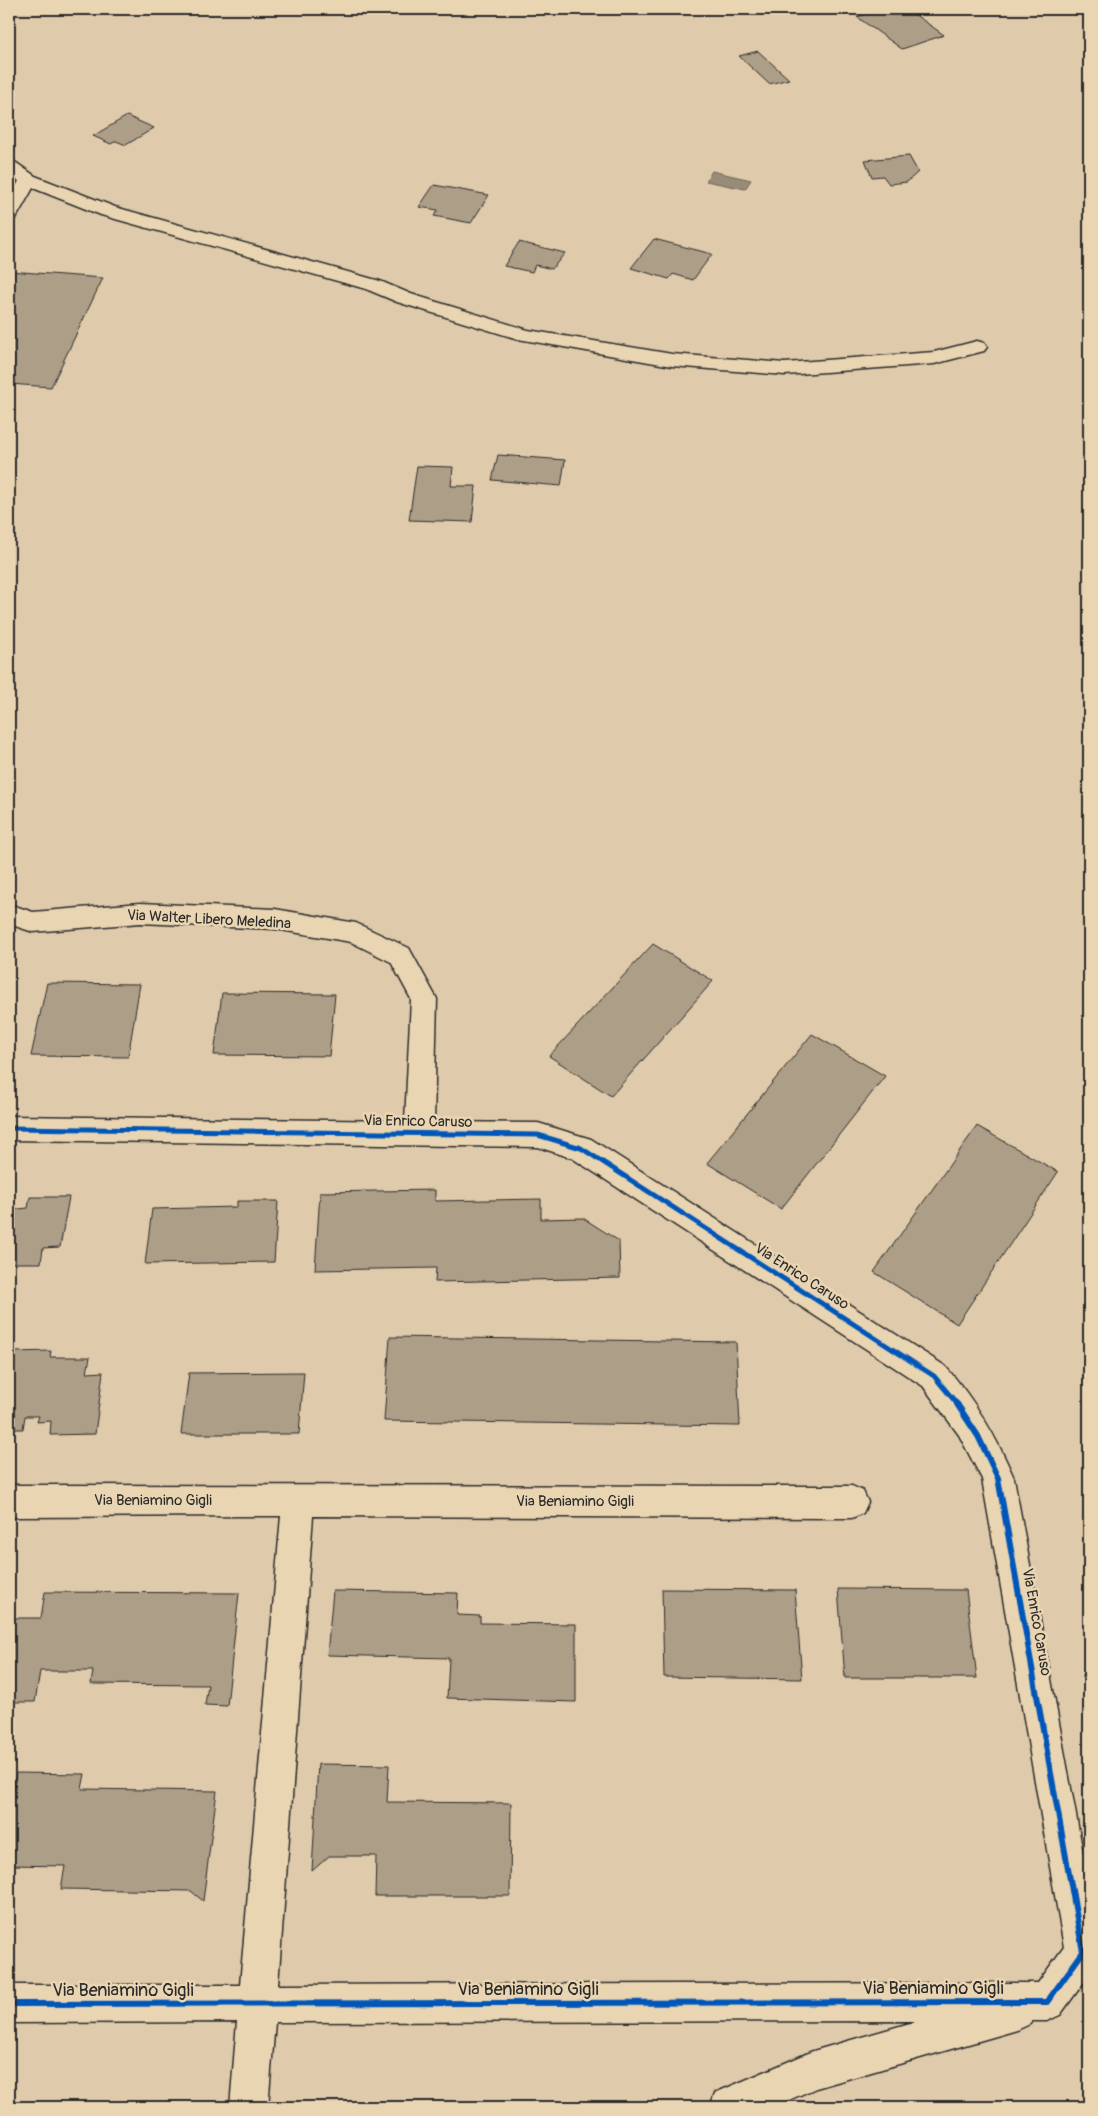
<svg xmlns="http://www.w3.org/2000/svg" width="1098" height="2116" font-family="Pangolin,sans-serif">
	<rect width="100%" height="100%" fill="#dfcbab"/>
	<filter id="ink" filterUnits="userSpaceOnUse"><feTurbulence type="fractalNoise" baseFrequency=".02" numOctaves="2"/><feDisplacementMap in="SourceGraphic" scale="10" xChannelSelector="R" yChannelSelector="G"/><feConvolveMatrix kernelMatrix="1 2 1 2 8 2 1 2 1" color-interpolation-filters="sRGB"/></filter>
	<g filter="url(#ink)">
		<path fill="#988c78" stroke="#6c6559" d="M712 171 751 180 745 189 706 181Z"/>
		<path fill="#ad9e87" stroke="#2b2b2b" d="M883 9H907L944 35 902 49 857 17Z
			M758 51 789 79 769 84 739 56Z
			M127 116 154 128 126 145 116 141 111 144 93 136Z
			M909 156 918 172 907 182 889 184 883 176 872 177 865 160Z
			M434 185 489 195 471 223 434 216 438 210 419 207Z
			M654 239 712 254 693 280 673 274 669 279 631 268Z
			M519 242 565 253 552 269 535 265 532 272 504 266Z
			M9 271 103 278 51 387 9 384Z
			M498 455 565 460 561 486 492 480Z
			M417 466 453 467 451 486H476L472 522 409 520Z
			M653 944 713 981 611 1096 549 1056Z
			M47 983 140 984 128 1057 31 1056Z
			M222 993 335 994 329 1056 214 1055Z
			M812 1034 885 1076 781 1209 707 1163Z
			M977 1126 1058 1172 957 1324 874 1272Z
			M435 1190V1201L541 1199V1219L583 1218 619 1241 620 1278 435 1282 436 1268 315 1270 320 1192Z
			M30 1197H69L60 1247 43 1248 41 1263H9V1210L28 1208Z
			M237 1201H278L274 1262 145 1264 152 1209 237 1207Z
			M390 1337 736 1342 740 1426 384 1421Z
			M51 1351 50 1357H90L87 1373 103 1372 95 1434 50 1435 51 1421 37 1422 39 1416H25L23 1429H9V1370L13 1352Z
			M304 1372 299 1434H181L189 1373Z
			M662 1589 795 1590 802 1679 664 1677Z
			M838 1589 966 1590 977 1678H845Z
			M333 1591 458 1593 457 1615 480 1616V1623L576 1624V1702L447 1698 449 1658 327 1655Z
			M45 1592 239 1593 227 1706 205 1705 208 1685 91 1684 93 1671H40L35 1702H9V1618H41Z
			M318 1764 389 1765 387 1802 511 1803 510 1896H375L376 1856H329L312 1871Z
			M16 1773 85 1774 82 1789 217 1791 203 1901 191 1891 61 1889 65 1866 9 1865V1800H12Z"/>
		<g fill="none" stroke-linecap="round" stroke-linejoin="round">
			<g stroke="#2b2b2b" stroke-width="3">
				<path id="minor" d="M9 161 15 162 35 176 115 207 380 281 411 294 528 330 672 354 785 363 934 352 977 341 984 343 987 347 984 351 934 364 785 375 672 366 518 339 397 302 366 289 101 215 33 188 16 218 9 219V199L19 181 9 174Z
					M140 903 275 909 356 923 409 948 437 999 434 1122 538 1123 591 1139 945 1366C975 1400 996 1436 1014 1478L1089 1886V1975L1060 2015 1047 2021H1032L1030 2024 1017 2030 816 2088 773 2107H710L715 2093 813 2051 917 2021 275 2022 268 2107H230L237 2022 9 2023V1985H240L281 1516 9 1517V1485L852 1486 863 1491 868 1502 863 1513 852 1518 313 1516 278 1985 1038 1983 1064 1947 982 1479 959 1435 923 1386 572 1158 538 1147 9 1140V1116L405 1121 411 999 391 962 351 942 275 929 140 923 33 932 9 924V904L33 912Z"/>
			</g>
			<use href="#minor" fill="#ead5b3" fill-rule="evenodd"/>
			<g stroke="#ead5b3" stroke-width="8">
				<path id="cycleway-far1" d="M9 1128 538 1135 581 1148 934 1376 958 1405"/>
			</g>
			<g stroke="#ead5b3" stroke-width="9">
				<path id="cycleway" d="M9 2004 1047 2002 1083 1952 998 1478 978 1436 957 1404"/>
			</g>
			<use href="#cycleway-far1" stroke="#0057b8" stroke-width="5"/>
			<use href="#cycleway" stroke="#0057b8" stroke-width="6"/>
		</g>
	</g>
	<g text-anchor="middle" stroke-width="5" stroke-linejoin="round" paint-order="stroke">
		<g font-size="15" fill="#2b2b2b" stroke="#ead5b3">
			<text transform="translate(209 919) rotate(3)" y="5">Via Walter Libero Meledina</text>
			<text transform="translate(418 1121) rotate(1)" y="5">Via Enrico Caruso</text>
			<text transform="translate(802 1276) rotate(33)" y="5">Via Enrico Caruso</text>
			<text x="153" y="1505">Via Beniamino Gigli</text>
			<text x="575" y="1506">Via Beniamino Gigli</text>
			<text transform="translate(1037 1622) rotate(80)" y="5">Via Enrico Caruso</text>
		</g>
		<g font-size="18" fill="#2b2b2b" stroke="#ead5b3">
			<text x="933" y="1994">Via Beniamino Gigli</text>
			<text x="528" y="1995">Via Beniamino Gigli</text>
			<text x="123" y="1996">Via Beniamino Gigli</text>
		</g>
	</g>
	<rect width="1098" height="2116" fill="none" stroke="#ead5b3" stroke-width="30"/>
	<rect x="15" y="15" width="1068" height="2086" fill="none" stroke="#2b2b2b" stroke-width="2" filter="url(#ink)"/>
</svg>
